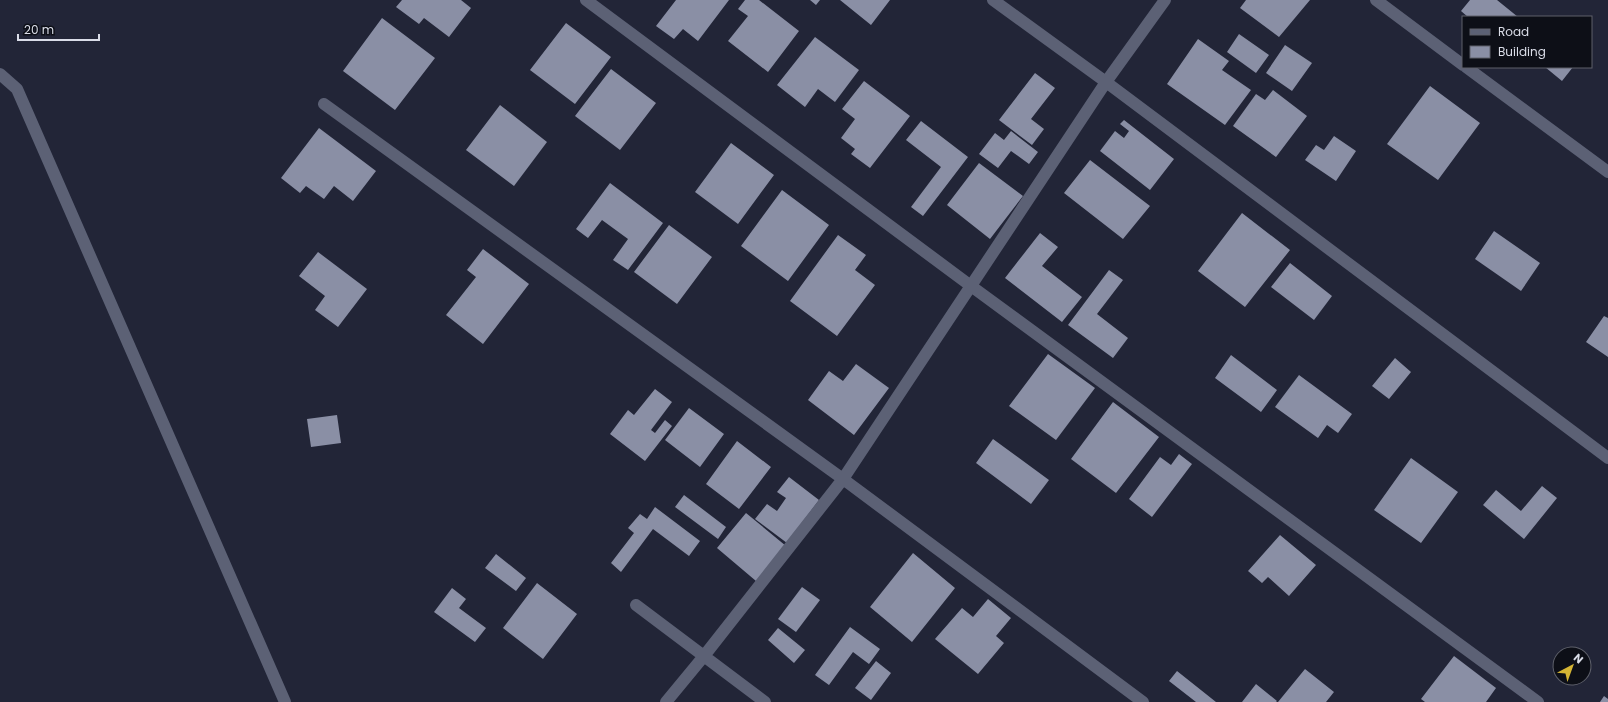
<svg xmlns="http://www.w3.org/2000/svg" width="1608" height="702" font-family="Poppins,sans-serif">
	<rect width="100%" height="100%" fill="#222537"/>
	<path fill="#8a8fa5" d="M402 0H461L471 8 449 37 424 18 419 24 396 7Z
		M676 0H729L698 41 683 29 674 39 656 26Z
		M745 0H759L799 31 768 72 728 41 748 16 738 9Z
		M810 0H820L816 5Z
		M840 0H890L871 25Z
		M1246 0H1310L1279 37 1240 8Z
		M1470 0H1497L1518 17H1468L1461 11Z
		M382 18 435 58 395 110 343 71Z
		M566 23 611 57 575 104 530 70Z
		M1239 34 1269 55 1256 73 1227 52Z
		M815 37 859 70 835 102 818 89 805 107 777 85Z
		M1198 39 1229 61 1222 70 1251 90 1225 125 1167 84Z
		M1285 45 1312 63 1292 91 1266 73Z
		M1545 67H1573L1562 81Z
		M611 69 656 103 620 150 575 116Z
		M1035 73 1055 88 1031 119 1044 129 1032 145 999 120Z
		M864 81 910 116 870 168 851 154 855 149 841 138 855 119 842 109Z
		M1430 86 1480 123 1438 180 1387 144Z
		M1273 90 1307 116 1276 157 1233 126 1256 94 1265 100Z
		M500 105 547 142 514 186 466 150Z
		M1124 120 1174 159 1150 190 1100 151 1115 131 1124 138 1129 131 1120 124Z
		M921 121 968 157 923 216 911 207 941 167 906 140Z
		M319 128 376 171 353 201 334 186 324 199 306 186 300 193 281 178Z
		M1011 131 1038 152 1029 164 1011 151 998 168 979 154 995 133 1004 140Z
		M1334 136 1356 151 1336 181 1305 160 1316 145 1324 150Z
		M731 143 774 175 738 224 695 192Z
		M1090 160 1150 206 1123 239 1064 193Z
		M979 163 1023 196 990 239 947 205Z
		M610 183 663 223 628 270 613 260 628 239 602 220 588 238 576 229Z
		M782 190 829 225 788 281 741 246Z
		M1242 213 1290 250 1245 307 1198 271Z
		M669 225 712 257 677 304 634 272Z
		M1494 231 1540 263 1521 291 1475 259Z
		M1040 233 1058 247 1042 266 1082 297 1062 322 1005 278Z
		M838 235 866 255 855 270 875 285 837 336 790 301Z
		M483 249 529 284 483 344 446 315 476 277 467 270Z
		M318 252 367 289 338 327 315 310 325 296 299 276Z
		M1290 263 1332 296 1314 320 1271 287Z
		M1109 270 1123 280 1097 314 1128 338 1113 358 1068 325Z
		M1604 316 1608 318V357L1586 342Z
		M1048 354 1095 388 1056 440 1009 406Z
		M1231 355 1277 390 1261 412 1215 378Z
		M1395 358 1411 372 1389 399 1372 386Z
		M856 364 889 388 854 435 808 400 829 371 843 381Z
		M1299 375 1352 414 1338 433 1327 425 1318 438 1275 407Z
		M655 389 672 402 651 430 655 433 665 420 672 426 645 461 610 434 628 410 634 415Z
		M1113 402 1159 437 1116 493 1071 459Z
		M689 408 724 434 700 467 665 440Z
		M337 415 341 443 311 447 307 419Z
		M993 439 1049 480 1031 504 976 463Z
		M737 441 771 467 739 509 706 484Z
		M1179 454 1192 464 1152 517 1129 499 1160 457 1171 465Z
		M1411 458 1458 492 1421 543 1374 510Z
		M789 477 819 500 787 543 755 519 767 504 777 511 786 498 777 492Z
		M1542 486 1557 498 1524 539 1483 505 1496 490 1521 511Z
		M684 495 726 527 718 539 675 507Z
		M655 507 700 541 689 556 653 529 621 572 611 563 634 533 628 528 640 514 647 519Z
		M746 513 786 546 756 581 717 548Z
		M1280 535 1316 565 1289 596 1268 577 1262 583 1248 571Z
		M913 553 955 588 912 642 870 607Z
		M496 554 526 578 516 591 485 568Z
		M537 583 577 614 543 659 503 628Z
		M802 587 820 600 796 632 778 619Z
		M452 588 466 599 459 608 486 628 475 642 434 612Z
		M988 599 1011 618 996 636 1004 643 978 674 935 639 962 608 973 617Z
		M850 627 880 649 869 664 853 652 829 685 815 675Z
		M778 628 805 650 794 663 768 640Z
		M1454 656 1496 688 1486 702H1425L1421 699Z
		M876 661 891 673 871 700 855 688Z
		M1305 669 1334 692 1326 702H1278Z
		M1177 671 1216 702H1196L1169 681Z
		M1256 684 1277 701 1276 702H1242Z
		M1604 696 1608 699V702H1600Z"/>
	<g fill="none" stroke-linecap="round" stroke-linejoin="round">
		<path stroke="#5c6175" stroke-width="12" d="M0 74 17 89 285 702"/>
		<path stroke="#5c6175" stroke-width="12" d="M586 0 971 286 1538 702
			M993 0 1106 82 1608 458
			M1376 0 1463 65
			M1466 67 1608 172
			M324 104 843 479 1143 702
			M636 605 765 702
			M666 702 704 656 843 479 1106 82 1165 0"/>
	</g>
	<rect x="1462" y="16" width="130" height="52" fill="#0d0f17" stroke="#5f616b"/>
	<rect x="1470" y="29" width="20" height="6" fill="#5c6175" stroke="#5f616b"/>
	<text x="1498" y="36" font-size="12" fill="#dadde8">Road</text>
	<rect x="1470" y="46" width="20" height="12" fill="#8a8fa5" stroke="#5f616b"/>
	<text x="1498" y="56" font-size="12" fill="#dadde8">Building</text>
	<g transform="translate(1572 666) rotate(41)"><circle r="19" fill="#0d0f17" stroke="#5f616b"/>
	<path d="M0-3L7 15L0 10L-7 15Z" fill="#d5b534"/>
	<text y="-6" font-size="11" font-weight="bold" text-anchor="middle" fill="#dadde8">N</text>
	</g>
	<path d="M18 34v6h81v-6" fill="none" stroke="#dadde8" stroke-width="2"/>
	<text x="24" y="34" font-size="12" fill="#dadde8" stroke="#0d0f17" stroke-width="3" paint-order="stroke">20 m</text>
</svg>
